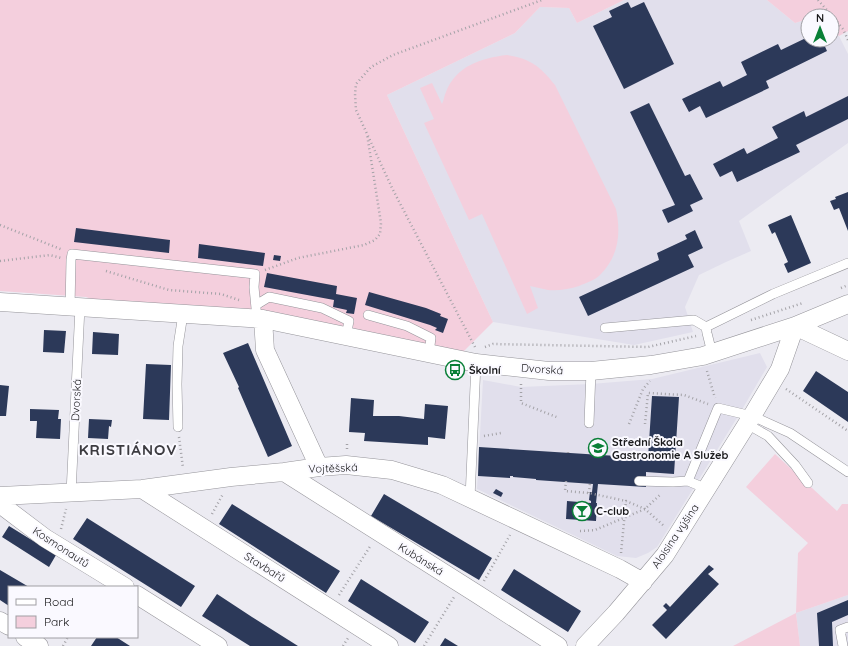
<svg xmlns="http://www.w3.org/2000/svg" width="848" height="646" font-family="Quicksand,sans-serif">
	<rect width="100%" height="100%" fill="#ecebf2"/>
	<path fill="#e1dfec" d="M624 0H767L795 23 808 19V40H832V29L839 36 848 54V143L739 221 751 251 726 262 699 275 685 307 693 332 634 345 493 322 387 95 515 33 540 7 569 8 577 23Z
		M760 353 767 367 740 413 657 547 648 553 636 558 617 556 477 489 483 380 521 387 591 384 652 379Z
		M848 595V646H800L796 613Z"/>
	<path fill="#f4cfdd" d="M0 0H624L577 23 569 8 540 7 515 33 387 95 493 322 462 353 104 304 86 297 0 291Z
		M767 0H848V31L839 36 832 29V16H808V19L795 23Z
		M507 55C530 58 541 67 555 85L616 209C621 233 619 256 600 275 595 280 586 283 579 286 570 289 558 291 548 290 542 289 536 287 530 286L538 308 527 314 482 214 469 220 424 123 434 119 420 88 432 83 442 104C444 100 444 96 446 92 456 66 481 58 507 55Z
		M775 454 837 511 842 504H848V595L796 613 800 646H733L796 613 798 553 808 543 746 487Z"/>
	<path fill="#2c3959" d="M628 2 631 8 644 2 674 64 624 89 593 26 612 17 609 11Z
		M808 37V40H822L827 51 766 81 769 88 706 118 700 106 689 112 682 99 720 81 723 87 747 75 741 62 778 44 781 50Z
		M848 96V119L796 145 800 152 737 182 732 171 720 177 713 164 744 148 747 154 778 138 772 127 804 111 806 117Z
		M649 103 685 176 690 174 703 199 690 205 693 211 668 223 662 210 675 205 630 112Z
		M848 192V231L839 208 834 210 830 201 836 199 835 197Z
		M791 215 811 263 788 273 784 264 788 262 775 232 772 234 768 225Z
		M76 228 170 240 169 253 74 242Z
		M695 230 703 248 688 255 694 267 588 316 579 297 659 260 657 253 687 239 685 235Z
		M199 244 265 253 263 266 198 258Z
		M274 255 281 256 280 261 273 260Z
		M267 273 337 286 336 294 357 298 354 314 346 313 347 310 333 307 334 300 264 287Z
		M369 292 426 308 441 314 440 316 448 319 443 333 435 330 437 328 430 325 365 305Z
		M44 330 66 331 64 353 43 352Z
		M93 332 119 334 118 355 92 354Z
		M248 343 292 446 268 457 238 388 239 387 223 353Z
		M146 364 171 365 169 420 143 419Z
		M816 371 848 392V422L803 391Z
		M0 385 9 386 6 416H0Z
		M652 396 679 397 674 474 646 472V487L598 484 596 503H597L596 521 566 519 567 501 591 503V501L589 500 590 492H592L593 484 536 480V479L513 477V476H510V478L478 476 479 447 648 458Z
		M351 398 374 400 373 416H399L424 419 425 404 448 406 445 439 428 437V445L364 441 365 433 349 432Z
		M30 409 59 410 58 419H61L60 439 36 438 37 421H30Z
		M89 419 112 420 111 427 109 426 108 439 88 438Z
		M496 489 503 493 501 497 493 493Z
		M384 494 492 558 479 580 371 516Z
		M232 504 340 571 326 593 219 524Z
		M87 518 195 586 181 607 73 539Z
		M9 526 56 555 49 567 2 537Z
		M709 565 714 569 708 574 719 584 666 639 652 625 667 610 663 606 666 603 670 607Z
		M514 569 581 611 568 632 501 590Z
		M0 570 29 587H9V606L0 600Z
		M361 579 429 622 415 643 348 601Z
		M217 594 252 617 298 646H250L202 616Z
		M848 600V615L832 622 833 646H819L817 613Z
		M97 637H116L130 646H91Z
		M445 638 458 646H440Z"/>
	<g fill="none" stroke-linecap="round" stroke-linejoin="round">
		<g stroke="#95949a" stroke-width="10">
			<path id="service" d="M256 305 269 297 322 308 349 321 346 336
				M70 307 71 260 72 254 255 274 254 287 257 319
				M368 315 407 326 431 338 429 353
				M706 327 773 294 848 263
				M706 327 707 333 712 353
				M605 328 694 320 706 327
				M589 423 591 371
				M747 424 768 436 795 465 808 483
				M178 427 177 384 178 346 183 314
				M639 481 673 482 688 481
				M707 489 688 481 718 408 752 416 790 433 848 472
				M71 493 80 307
				M470 498 476 363
				M843 646 840 630 848 627"/>
		</g>
		<g stroke="#95949a" stroke-width="19">
			<path id="minor" d="M0 302 263 319 476 363 549 371H591L651 365 703 356 795 326 848 304
				M263 319 265 350 319 467
				M795 326 848 351
				M284 472 477 594 558 646
				M142 489 389 646
				M0 496 142 489 231 477 284 472 319 467 346 465 392 470 442 485 620 569 643 582
				M0 504 45 538 125 587
				M137 595 218 646
				M0 621 9 626
				M25 637 39 646
				M585 646 616 613 665 555 752 416 780 369 795 326"/>
		</g>
		<path stroke="#a3a2a7" stroke-width="2.5" stroke-dasharray="1 3" stroke-linecap="butt" d="M818 0 832 16
			M832 16 843 29 848 40
			M0 225 63 250
			M0 261 50 255 61 258
			M265 270 298 258 364 245 375 240 380 234 381 223 367 134
			M106 271 169 290 221 294 239 300
			M841 288 848 285
			M751 320 803 303
			M475 347 393 190 356 110 355 94 356 84 371 67 393 55 542 0
			M485 347 493 344 648 347 696 336
			M707 371 715 398
			M521 384V403L559 418
			M786 389 848 431
			M629 424 643 389 650 381
			M645 424 648 393 684 395 708 404
			M484 436 501 433
			M179 437 183 468
			M347 449V441
			M568 453V450
			M591 455 592 451
			M566 481 565 491 589 493 626 501
			M589 493 590 483
			M212 514 223 494
			M61 529 66 509
			M580 531 595 530 645 509 661 494
			M621 553 626 501 645 509 664 526
			M484 581 510 535
			M339 595 371 545
			M63 646 68 637
			M343 646 348 638
			M424 646 454 597"/>
		<use href="#service" stroke="#fff" stroke-width="9"/>
		<use href="#minor" stroke="#fff" stroke-width="18"/>
	</g>
	<defs>
		<g id="bus-ring" transform="scale(1)"><circle r="9.5" fill="#faf9ff" stroke="#097f37" stroke-width="1.5"/><path d="M-5-6H5V4H4V6H2V4H-2V6H-4V4H-5ZM-3.5-4V0h7V-4ZM-3.5 1.2v1.5H-2V1.2ZM2 1.2v1.5H3.5V1.2Z" fill="#097f37"/></g>
		<g id="university-ring" transform="scale(1)"><circle r="9.5" fill="#faf9ff" stroke="#097f37" stroke-width="1.5"/><path d="M0-5L7-2L0 1L-7-2ZM-4 1L0 2.5L4 1V4Q0 6-4 4Z" fill="#097f37"/></g>
		<g id="bar-ring" transform="scale(1)"><circle r="9.5" fill="#faf9ff" stroke="#097f37" stroke-width="1.5"/><path d="M-6-5H6L.8 .8V4.5H3.5V6h-7V4.5H-.8V.8Z" fill="#097f37"/></g>
	</defs>
	<g fill-rule="evenodd">
		<use href="#bus-ring" x="455" y="370"/>
		<use href="#university-ring" x="598" y="448"/>
		<use href="#bar-ring" x="582" y="511"/>
	</g>
	<g text-anchor="middle" stroke-width="4" stroke-linejoin="round" paint-order="stroke">
		<g font-size="11" fill="#19191b" stroke="#faf9ff">
			<text transform="translate(542 369) rotate(4)" y="4">Dvorská</text>
			<text transform="translate(76 400) rotate(-87)" y="4">Dvorská</text>
			<text transform="translate(333 468) rotate(-2)" y="4">Vojtěšská</text>
			<text transform="translate(675 536) rotate(-56)" y="4">Aloisina výšina</text>
			<text transform="translate(61 547) rotate(33)" y="4">Kosmonautů</text>
			<text transform="translate(421 559) rotate(32)" y="4">Kubánská</text>
			<text transform="translate(265 567) rotate(32)" y="4">Stavbařů</text>
		</g>
		<g font-size="11" font-weight="bold" fill="#19191b" stroke="#faf9ff" text-anchor="start">
			<text x="469" y="374">Školní</text>
			<text x="612" y="446">Střední Škola<tspan x="612" dy="13">Gastronomie A Služeb</tspan></text>
			<text x="596" y="515">C-club</text>
		</g>
		<g font-size="15" font-weight="bold" letter-spacing="1" fill="#3c3b40" stroke="#faf9ff">
			<text x="128" y="455">KRISTIÁNOV</text>
		</g>
	</g>
	<rect x="8" y="586" width="130" height="52" fill="#faf9ff" stroke="#a09fa4"/>
	<rect x="16" y="599" width="20" height="6" fill="#ffffff" stroke="#a09fa4"/>
	<text x="44" y="606" font-size="12" fill="#19191b">Road</text>
	<rect x="16" y="616" width="20" height="12" fill="#f4cfdd" stroke="#a09fa4"/>
	<text x="44" y="626" font-size="12" fill="#19191b">Park</text>
	<g transform="translate(820 28)"><circle r="19" fill="#faf9ff" stroke="#a09fa4"/>
	<path d="M0-3L7 15L0 10L-7 15Z" fill="#097f37"/>
	<text y="-6" font-size="11" font-weight="bold" text-anchor="middle" fill="#19191b">N</text>
	</g>
</svg>
